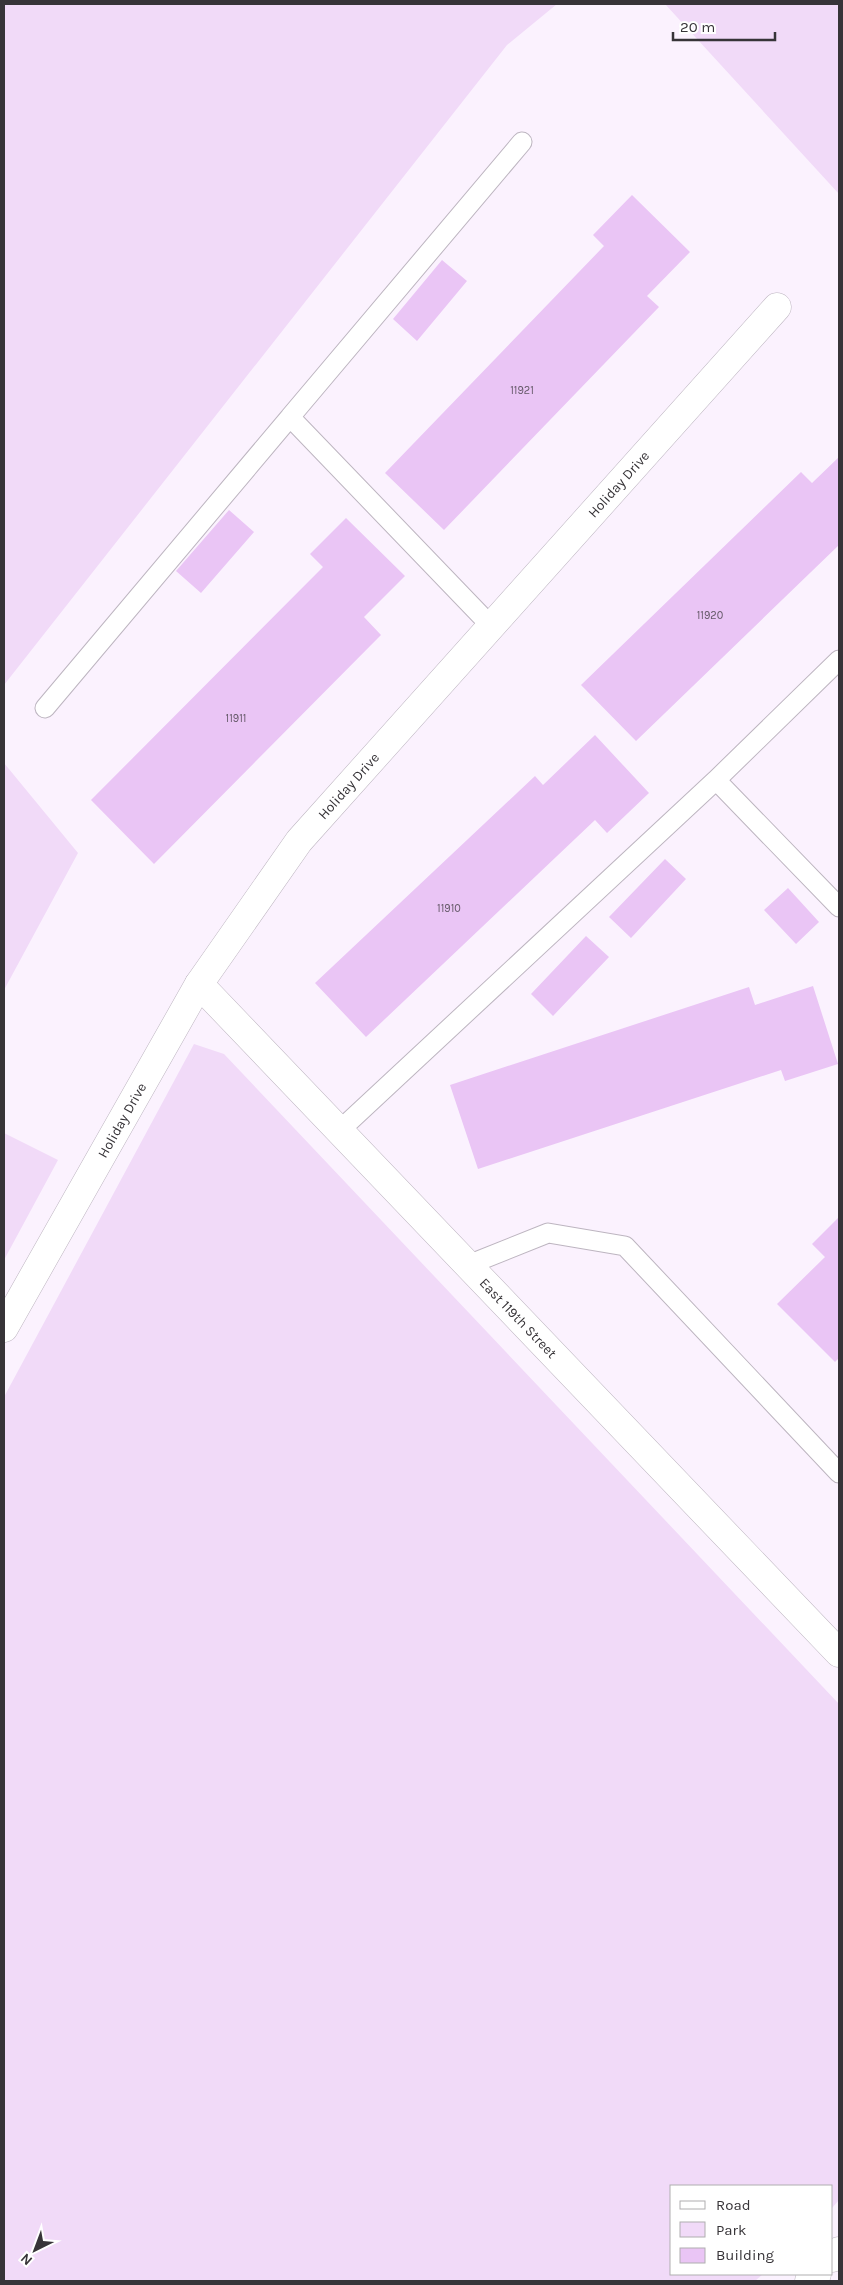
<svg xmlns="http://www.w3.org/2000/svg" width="843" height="2285" font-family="Karla,sans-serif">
	<rect width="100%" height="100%" fill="#fbf2fe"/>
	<path fill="#f1daf8" d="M4 4H557L507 45 4 685Z
		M665 4H839V194Z
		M4 763 78 853 4 990Z
		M194 1044 224 1054 839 1704V2200L832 2208V2186H672V2274H763L755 2281H4V1397Z
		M4 1133 58 1160 4 1260Z"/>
	<path fill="#eac5f5" d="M632 195 690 252 647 296 659 307 444 530 385 473 604 246 593 235Z
		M442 260 467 281 417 341 393 319Z
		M839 457V545L636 741 581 685 801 472 812 483Z
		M229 510 254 532 201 593 176 571Z
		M346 518 405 576 364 617 381 635 154 864 91 800 323 567 310 554Z
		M595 735 649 793 607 833 595 820 366 1037 315 983 535 776 543 785Z
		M665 859 686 879 631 938 609 917Z
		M788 888 819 922 796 944 764 910Z
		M586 936 609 957 553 1016 531 994Z
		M813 986 838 1064 785 1081 781 1070 478 1169 450 1085 749 987 755 1005Z
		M839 1217V1358L835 1362 777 1304 825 1257 812 1244Z"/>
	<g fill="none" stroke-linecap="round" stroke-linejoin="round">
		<g stroke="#bdb5c0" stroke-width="21">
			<path id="lane" d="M491 626 290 417 522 142
				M839 660 716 780 839 907
				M45 708 290 417
				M339 1131 716 780
				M468 1265 548 1233 625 1246 839 1473"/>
		</g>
		<g stroke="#bdb5c0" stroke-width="29">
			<g id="street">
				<path id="s1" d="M199 984 839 1653"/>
				<path id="s2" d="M4 1328 199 984 299 841 777 307"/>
				<path d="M832 2258 839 2251"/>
				<path d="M809 2281 817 2274"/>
			</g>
		</g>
		<use href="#lane" stroke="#fff" stroke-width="19"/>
		<use href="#street" stroke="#fff" stroke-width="28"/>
	</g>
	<g text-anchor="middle" stroke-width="4" stroke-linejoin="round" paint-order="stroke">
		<g font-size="11" fill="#645867">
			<text x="522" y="394">11921</text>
			<text x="710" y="619">11920</text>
			<text x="236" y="722">11911</text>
			<text x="449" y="912">11910</text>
		</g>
		<g font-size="14" fill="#373438" stroke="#fff">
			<text dy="5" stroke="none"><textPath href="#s2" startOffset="1049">Holiday Drive</textPath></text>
			<text dy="5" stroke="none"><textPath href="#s2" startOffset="644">Holiday Drive</textPath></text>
			<text dy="5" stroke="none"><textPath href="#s2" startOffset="239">Holiday Drive</textPath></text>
			<text dy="5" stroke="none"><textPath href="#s1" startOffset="462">East 119th Street</textPath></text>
		</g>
	</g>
	<rect width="843" height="2285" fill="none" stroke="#373438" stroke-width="10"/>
	<rect x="670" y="2185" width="162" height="90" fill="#ffffff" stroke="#afaeaf"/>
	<rect x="680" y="2201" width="25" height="8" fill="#ffffff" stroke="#afaeaf"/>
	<text x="716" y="2210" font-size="15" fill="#373438">Road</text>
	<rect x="680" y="2222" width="25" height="15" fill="#f1daf8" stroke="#afaeaf"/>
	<text x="716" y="2235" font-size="15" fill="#373438">Park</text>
	<rect x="680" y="2248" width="25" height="15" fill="#eac5f5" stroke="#afaeaf"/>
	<text x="716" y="2260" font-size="15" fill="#373438">Building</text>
	<g transform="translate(35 2250) rotate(222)" stroke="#ffffff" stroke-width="4" paint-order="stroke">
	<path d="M0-4L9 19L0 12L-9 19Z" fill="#373438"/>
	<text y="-8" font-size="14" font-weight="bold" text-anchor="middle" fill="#373438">N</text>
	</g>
	<path d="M673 32v8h102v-8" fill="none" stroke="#373438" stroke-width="2.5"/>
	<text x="680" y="32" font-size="15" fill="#373438" stroke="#ffffff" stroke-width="4" paint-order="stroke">20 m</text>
</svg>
